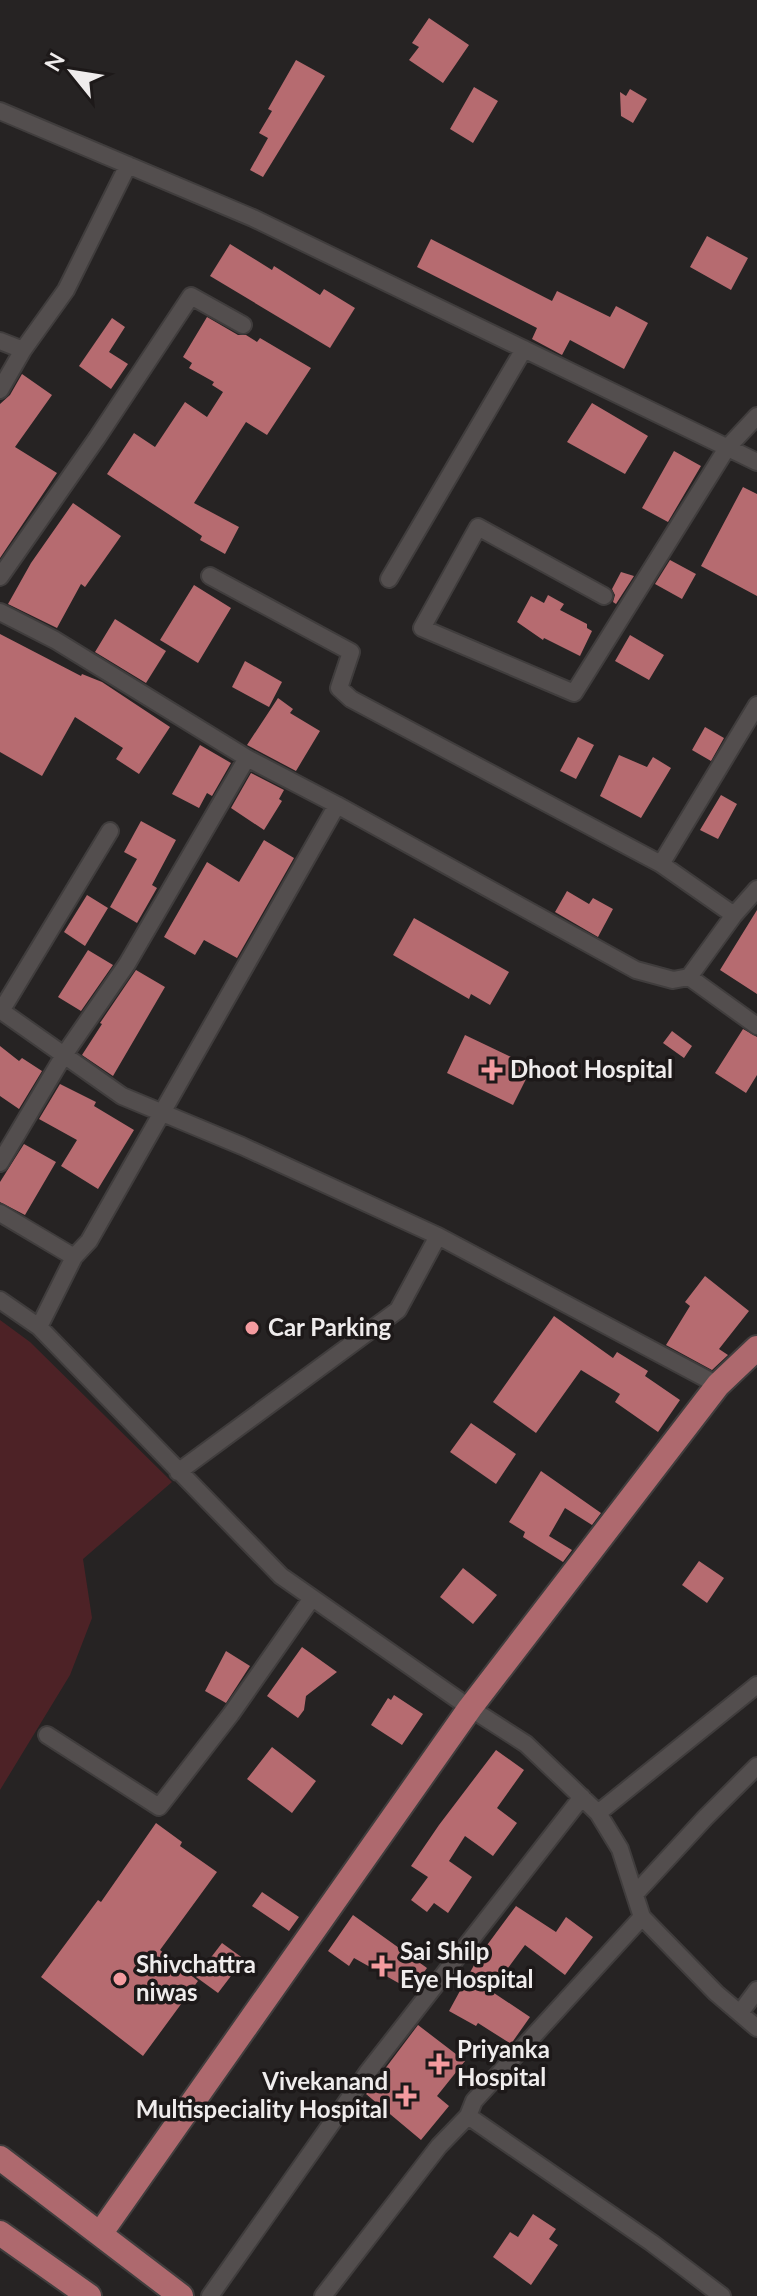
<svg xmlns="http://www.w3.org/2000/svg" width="757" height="2296" font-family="Lato,sans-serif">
	<rect width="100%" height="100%" fill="#262323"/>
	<path fill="#4d2226" d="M0 1320 30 1342 172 1482 83 1559 92 1618 70 1675 0 1790Z"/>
	<path fill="#b66b70" d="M429 18 469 45 443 83 409 60 419 47 412 43Z
		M296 60 325 76 263 177 250 170 268 138 259 133 272 111 268 109Z
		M474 87 498 101 473 143 450 129Z
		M630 89 647 99 633 123 621 116 620 92 626 96Z
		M707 236 748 258 731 290 690 267Z
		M431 239 552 301 557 291 610 317 616 306 648 323 624 369 570 340 562 355 532 339 537 328 417 267Z
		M230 244 272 270 274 266 320 295 324 289 355 308 330 348 210 276Z
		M207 317 238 335H246L257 342 260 338 311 368 267 435 246 422 194 503 239 527 225 554 200 540 202 536 107 474 134 433 155 447 185 402 207 417 223 392 212 385 214 382 189 368 192 363 183 357Z
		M112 318 125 327 109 352 128 364 111 389 79 366Z
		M22 374 52 395 15 447 57 473 0 558V404L10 395Z
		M592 403 648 436 625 474 567 442Z
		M674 451 701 466 668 522 642 508Z
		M743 487 757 494V596L701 566Z
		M73 503 121 536 85 587 81 584 57 628 8 604 31 563Z
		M670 560 696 574 682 599 655 584Z
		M621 572 634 576 616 604 613 602 615 595 612 589Z
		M194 585 231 608 198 663 160 640Z
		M548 595 564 604 560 610 587 624V628L592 631 580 656 544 638 543 640 517 622 531 596 544 603Z
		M115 619 166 651 146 683 95 652Z
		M0 634 81 676 82 674 102 682 170 727 139 774 116 759 123 748 75 717 42 776 0 752Z
		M630 635 664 655 649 680 615 661Z
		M245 661 282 682 269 707 232 687Z
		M278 698 293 709 290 713 320 731 296 771 247 745Z
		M705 727 724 738 711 761 692 750Z
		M578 737 594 745 576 779 560 771Z
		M200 745 231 763 212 796 207 793 199 808 172 794Z
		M619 755 647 767 653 757 671 768 641 818 600 796Z
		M251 773 284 790 279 799 282 801 264 830 231 808Z
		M721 795 737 804 718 839 700 830Z
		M141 821 176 840 152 885 157 888 137 923 110 907 137 859 124 852Z
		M264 840 294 858 237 958 204 940 195 955 164 937 207 862 239 882Z
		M567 891 589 904 593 898 613 909 598 937 555 912Z
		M87 895 108 908 85 946 64 932Z
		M757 910V994L720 970Z
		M414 918 509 972 490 1005 471 994 469 999 393 955Z
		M88 950 113 965 81 1011 58 997Z
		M136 970 165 987 113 1076 82 1055 102 1024 100 1023Z
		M743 1029 757 1037V1075L746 1093 715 1073Z
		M672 1031 692 1046 684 1058 663 1043Z
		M465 1035 532 1067 513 1105 447 1073Z
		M0 1046 19 1061 22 1058 42 1071 19 1109 0 1096Z
		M60 1084 96 1102 94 1106 134 1130 98 1189 61 1166 77 1140 39 1119Z
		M24 1144 56 1162 25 1215 0 1202V1182Z
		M705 1276 749 1311 719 1349 728 1355 712 1370 666 1345 690 1306 685 1302Z
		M554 1316 613 1358 617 1352 648 1371 645 1376 680 1400 658 1432 615 1402 620 1394 581 1370 536 1433 493 1402Z
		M471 1423 516 1454 496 1484 450 1452Z
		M541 1471 601 1513 592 1525 565 1508 549 1536 572 1550 563 1562 523 1537 525 1532 509 1522Z
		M699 1561 724 1578 707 1603 682 1585Z
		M463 1568 497 1595 473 1624 440 1597Z
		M302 1647 337 1672 306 1696 304 1710 298 1718 267 1696Z
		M226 1651 250 1666 226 1703 205 1691Z
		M394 1695 423 1714 402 1745 371 1725 388 1698 391 1700Z
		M272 1747 316 1781 292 1813 247 1779Z
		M496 1750 524 1770 497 1808 517 1823 493 1856 465 1836 449 1861 472 1877 448 1913 434 1903 427 1912 411 1900 428 1877 411 1866 439 1825Z
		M156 1823 182 1842 180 1846 217 1872 160 1950 198 1981 143 2056 41 1977 98 1900 101 1902Z
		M262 1892 299 1917 289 1931 252 1906Z
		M516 1906 556 1932 566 1917 593 1937 565 1975 525 1945 491 1991 530 2017 511 2044 478 2023 476 2026 449 2011 479 1956Z
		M353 1915 427 1968 411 1990 354 1958 349 1966 328 1951Z
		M222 1943 244 1959 218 1993 196 1977Z
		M418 2025 465 2061 437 2096 449 2106 421 2140 366 2094Z
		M533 2214 556 2229 549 2239 558 2245 531 2285 493 2257 510 2232 518 2237Z"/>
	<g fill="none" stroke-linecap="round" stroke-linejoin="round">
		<g stroke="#403d3d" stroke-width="20">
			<path id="street" d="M0 111 253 218 757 462
				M0 341 23 350 66 290 128 165
				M0 390 23 350
				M210 576 351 652 339 688 351 699 661 864 734 915
				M0 577 97 438 191 296 243 325
				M389 579 524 349
				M604 596 478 527 422 628 574 693 727 448 757 416
				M0 612 55 640 247 758 337 805 636 970 673 980 689 977 734 915 757 889
				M661 864 757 705
				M689 977 757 1026
				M0 1010 122 1096 242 1146 438 1236 718 1385
				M1 1011 110 831
				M0 1163 64 1055 127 964 247 758
				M0 1213 74 1257
				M0 1300 39 1327 281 1576 470 1708 526 1744 567 1783 598 1813 620 1849 642 1917 716 1993 757 2028
				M39 1327 74 1257 89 1241 337 805
				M178 1472 398 1310 438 1236
				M47 1735 159 1807 231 1714 312 1598
				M598 1813 757 1685
				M635 1894 705 1818 757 1766
				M740 2013 757 1990
				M468 2116 652 2243 722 2296
				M210 2296 367 2073 582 1797
				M323 2296 439 2146 468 2116 474 2101 642 1917"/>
		</g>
		<g stroke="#403d3d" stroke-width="28">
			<path id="primary" d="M0 2158 181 2296
				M0 2233 89 2296
				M100 2234 470 1708 718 1385 757 1348"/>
		</g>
		<use href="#street" stroke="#534e4e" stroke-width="16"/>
		<use href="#primary" stroke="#ae696e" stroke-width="24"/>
	</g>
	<g fill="#f49b9f" stroke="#1d1919" stroke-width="3">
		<path d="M488 1058h8v8h8v8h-8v8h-8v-8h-8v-8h8z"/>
		<circle cx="252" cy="1328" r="8"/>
		<path d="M378 1954h8v8h8v8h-8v8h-8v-8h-8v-8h8z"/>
		<circle cx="120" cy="1979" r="8"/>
		<path d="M435 2052h8v8h8v8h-8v8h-8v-8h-8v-8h8z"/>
		<path d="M402 2084h8v8h8v8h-8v8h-8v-8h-8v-8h8z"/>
	</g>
	<g text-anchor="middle" stroke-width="7" stroke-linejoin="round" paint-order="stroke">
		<g font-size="24" font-weight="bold" fill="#efecec" stroke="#1d1919" text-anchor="start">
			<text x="510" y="1078">Dhoot Hospital</text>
			<text x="268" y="1336">Car Parking</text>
			<text x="400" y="1960">Sai Shilp<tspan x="400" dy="28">Eye Hospital</tspan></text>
			<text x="136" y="1973">Shivchattra<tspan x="136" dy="28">niwas</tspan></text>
			<text x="457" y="2058">Priyanka<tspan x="457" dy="28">Hospital</tspan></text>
			<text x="388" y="2090" text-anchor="end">Vivekanand<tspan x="388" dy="28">Multispeciality Hospital</tspan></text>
		</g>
	</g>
	<g transform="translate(72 72) rotate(300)" stroke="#1d1919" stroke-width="6" paint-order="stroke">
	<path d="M0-6L14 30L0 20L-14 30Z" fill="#efecec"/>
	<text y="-12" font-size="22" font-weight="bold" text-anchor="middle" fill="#efecec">N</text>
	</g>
</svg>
